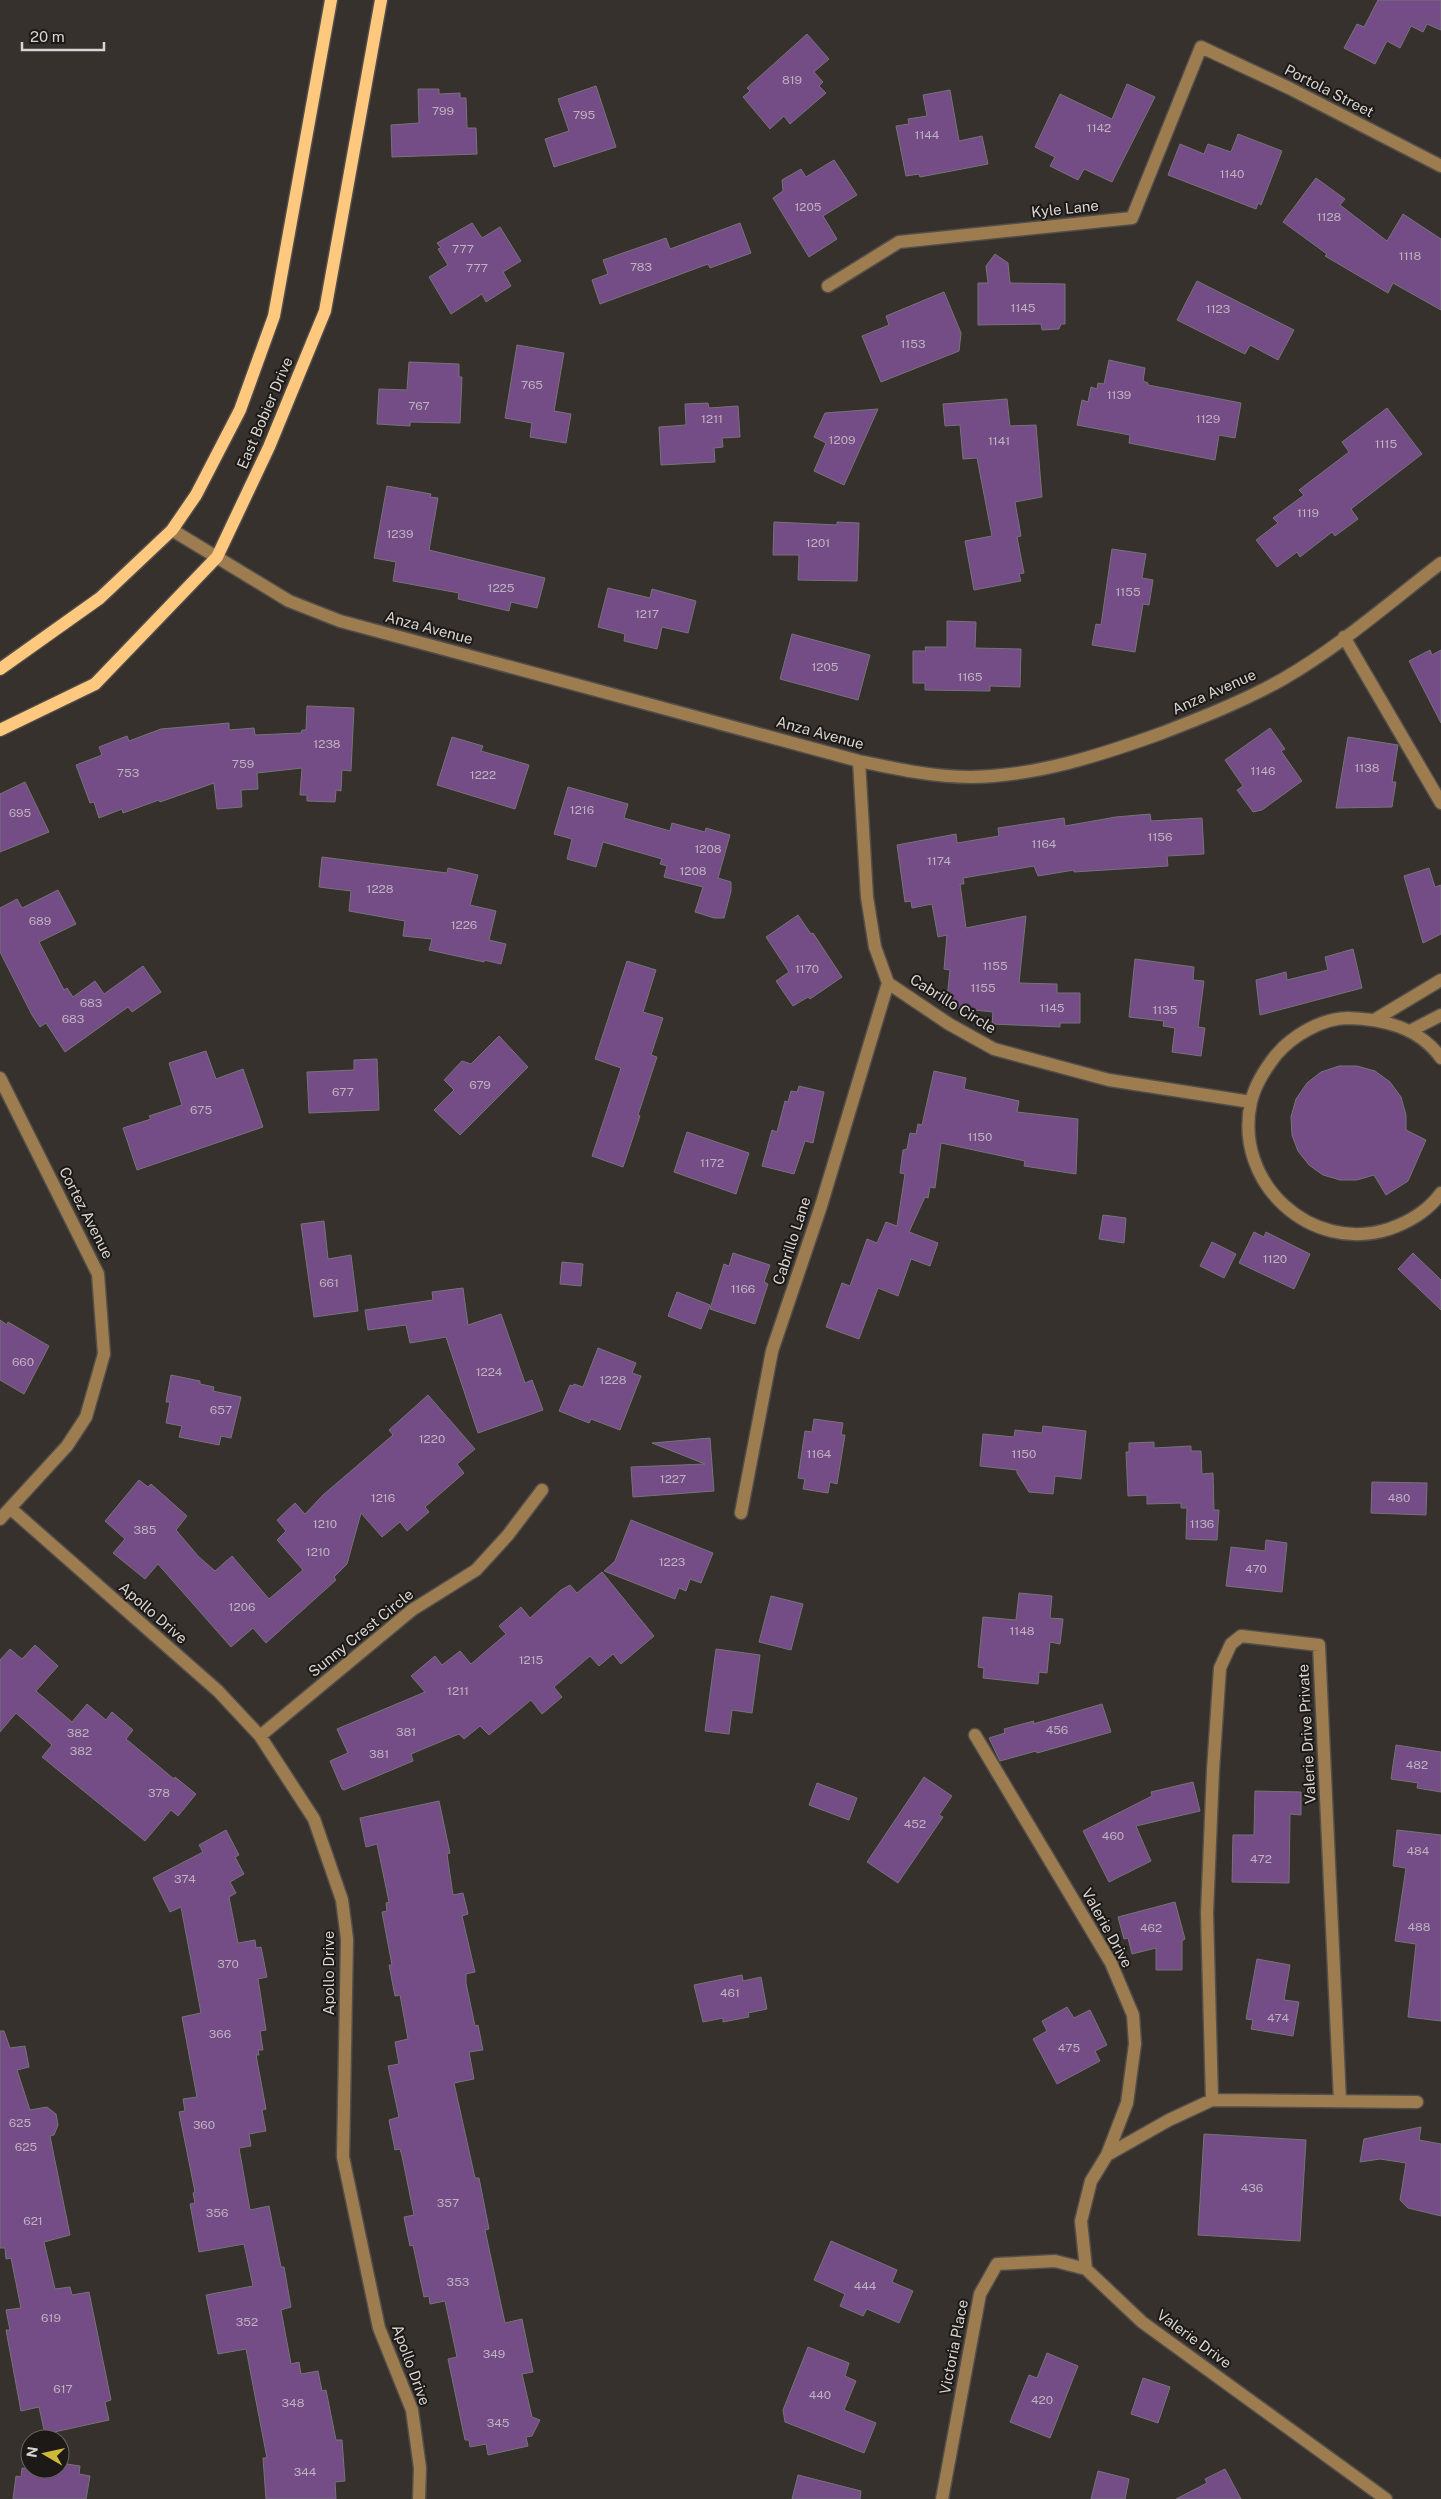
<svg xmlns="http://www.w3.org/2000/svg" width="1441" height="2499" font-family="'Public Sans',sans-serif">
	<rect width="100%" height="100%" fill="#36312c"/>
	<path fill="#744c86" stroke="#777379" d="M1378 0H1441V30L1427 24 1423 32 1411 26 1400 48 1387 41 1375 64 1344 48 1357 24 1364 27Z
		M807 34 829 59 814 72 823 82 819 86 826 93 790 124 784 116 770 129 743 97 750 91 747 88Z
		M1127 84 1155 97 1112 182 1084 169 1078 180 1050 166 1055 157 1035 147 1060 94 1112 119Z
		M596 86 616 147 554 167 545 139 569 131 558 99Z
		M418 89H439V94L460 93V98H466L467 128H476L477 154 392 157 391 125 419 123Z
		M950 90 959 141 982 136 988 164 920 177 919 174 906 176 896 126 909 124 908 119 927 116 923 95Z
		M1238 134 1282 151 1261 205 1258 203 1256 209 1168 175 1180 144 1204 154 1208 144 1231 152Z
		M834 160 857 195 823 216 837 239 809 257 773 198 783 191 782 180 801 169 806 177Z
		M1316 178 1345 199 1340 205 1387 241 1403 214 1441 239V310L1393 283 1388 293 1325 256 1327 254 1283 222Z
		M472 223 482 238 500 227 521 261 503 272 511 286 486 302 482 294 451 314 429 277 448 265 438 249 441 248 437 243Z
		M740 223 751 253 710 268 708 264 600 304 592 280 608 274 603 260 666 238 670 249Z
		M995 254 1008 263 1010 283 1065 284V324H1061L1059 329 1042 330 1041 324 978 325V283H988L986 266Z
		M1197 281 1294 330 1278 360 1250 345 1245 354 1177 320Z
		M944 292 961 333 959 351 881 382 862 336 889 325 886 316Z
		M517 345 564 353 554 411 571 414 566 443 530 437 532 423 505 418Z
		M1109 360 1145 368 1143 381 1148 383V385L1241 403 1235 438 1219 435 1215 460 1129 443 1130 435 1077 425 1082 400 1088 402 1091 387 1097 389 1098 383 1104 384Z
		M409 362 459 364V377H462L460 423 410 422V426L377 424 379 389 407 390Z
		M1007 399 1010 426 1036 425 1042 497 1015 502 1021 536 1017 537 1024 573 1019 574 1021 581 974 590 965 541 992 536 977 458 963 459 960 425 945 426 943 404Z
		M708 403 709 408 738 406 740 437 722 438 723 447 714 448 715 462 661 465 659 427 686 425 685 404Z
		M1387 408 1422 454 1351 509 1358 519 1335 536 1332 532 1300 557 1297 552 1277 567 1256 540 1278 523 1273 518 1304 495 1299 490 1349 452 1342 442Z
		M878 409 844 485 814 471 826 443 814 437 825 413Z
		M387 486 431 494 430 497 438 498 429 550 545 578 537 608 511 602 509 611 458 599 459 593 393 581 396 562 374 558Z
		M774 522 837 525V522L859 523 857 581 798 580 799 555H773Z
		M1112 549 1146 554 1142 578 1153 580 1149 605 1143 604 1135 652 1092 645 1096 624 1101 625Z
		M608 588 650 598 652 589 696 601 688 633 662 627 657 649 624 641 625 634 598 627Z
		M947 621 976 622 975 648 1021 649 1020 687 990 686V691L925 690V683H913V651H926L925 647H947Z
		M792 634 870 655 858 700 780 679Z
		M1430 650 1432 655 1441 650V723L1409 661Z
		M307 706 354 708 351 771 342 770 341 791 336 790 335 802 307 801V795H300L302 768 257 773 258 789 241 790 242 807 217 809 214 783 160 802 159 800 123 813 122 809 99 818 94 802 90 803 76 765 102 755 99 747 127 736 129 741 161 729 229 723V730L254 728 255 735 301 733 302 730H306Z
		M1270 728 1285 749 1281 751 1302 781 1262 810 1253 812 1237 790 1243 786 1225 760Z
		M452 737 483 746 481 751 529 765 515 809 437 785Z
		M1348 737 1398 745 1392 782H1396L1392 807 1336 808Z
		M25 782 49 832 0 852V794Z
		M568 787 628 804 624 818 670 831 672 823 705 832 706 828 730 835 718 878 731 882V891L724 918H714L695 912 703 887 664 877 667 866 660 864 662 859 603 842 596 867 567 859 572 839 554 834Z
		M1150 814 1151 821 1202 818 1204 854 1167 856 1168 866 1074 872V870L1038 876 1034 866 963 878 964 884H960L966 928 1026 916 1019 983 1057 984V993H1080V1023H1060V1027L992 1024 993 1012 946 1007 950 970 944 969 947 935 938 937 932 904 912 908 911 901 905 902 897 845 956 834 957 843 999 836 998 828 1064 818 1065 826 1116 817Z
		M322 857 447 873 448 868 478 875 470 905 496 911 489 940 506 944 501 964 484 960V962L429 950 432 939 403 936 405 921 349 911 351 891 319 887Z
		M1429 868 1435 887 1441 885V934L1423 943 1404 876Z
		M58 890 76 924 39 942 64 990 67 988 73 997 95 981 104 994 143 966 161 992 132 1012 128 1007 65 1052 46 1023 40 1027 32 1015 0 952V908L17 899 22 908Z
		M798 915 811 934 813 933 842 977 810 999 808 997 793 1006 776 981 789 972 766 937Z
		M1353 949 1362 988 1260 1015 1256 980 1286 972 1287 980 1328 970 1325 957Z
		M1135 959 1194 967 1193 980 1204 981 1198 1027 1205 1028 1201 1056 1172 1052 1175 1028 1163 1026 1164 1021 1129 1017Z
		M627 961 656 970 643 1012 663 1018 651 1055 657 1057 638 1115 640 1116 623 1167 592 1156 621 1068 595 1059Z
		M499 1036 528 1067 460 1135 434 1110 454 1090 444 1080 462 1061 471 1064Z
		M206 1051 216 1079 243 1069 263 1127 137 1170 123 1128 151 1119 149 1116 182 1105 169 1063Z
		M377 1059 379 1110 309 1113 307 1072 354 1070V1060Z
		M1339 1066H1357L1375 1071 1390 1082 1401 1097 1406 1115V1130L1426 1140 1408 1181 1386 1195 1374 1175 1357 1180H1340L1323 1175 1309 1165 1298 1151 1292 1135 1291 1117 1296 1099 1307 1083 1321 1072Z
		M934 1071 966 1078 964 1089 1019 1101 1017 1112 1078 1119 1076 1174 1024 1166 1025 1161 941 1143 935 1188 930 1187 928 1198 925 1197 909 1232 938 1243 930 1266 911 1259 898 1296 878 1288 859 1339 826 1327 842 1283 850 1286 867 1239 877 1243 886 1222 897 1226 905 1174 900 1173 903 1150 907 1149 910 1133 916 1134 918 1124 922 1125Z
		M799 1086 824 1092 813 1143 805 1141 794 1174 762 1166 772 1130 777 1132 785 1101 788 1102 791 1091 797 1092Z
		M687 1132 749 1153 736 1194 674 1172Z
		M1103 1215 1126 1218 1124 1243 1099 1239Z
		M324 1221 328 1259 351 1255 358 1311 314 1317 301 1224Z
		M1254 1232 1264 1237 1266 1232 1310 1254 1294 1289 1239 1263Z
		M1212 1242 1236 1254 1224 1278 1200 1266Z
		M733 1253 770 1265 764 1282 768 1284 755 1324 710 1309 724 1264 729 1266Z
		M1413 1253 1441 1280V1310L1398 1269Z
		M562 1262 583 1264 581 1286 560 1284Z
		M463 1288 468 1325 501 1314 525 1383 532 1380 543 1410 478 1433 446 1337 410 1343 406 1325 368 1330 365 1310 433 1300 432 1292Z
		M677 1292 710 1305 701 1329 668 1316Z
		M0 1320 7 1325 8 1322 49 1346 24 1394 0 1380Z
		M598 1348 636 1363 632 1373 641 1376 620 1430 591 1419 589 1423 559 1411 570 1385 573 1386 574 1384 583 1387Z
		M171 1375 200 1381V1384L214 1387 213 1391 241 1397 231 1438 221 1436 219 1445 179 1437 182 1426 166 1423 170 1402H166Z
		M428 1395 475 1449 457 1464 464 1473 425 1507 429 1512 407 1531 400 1522 382 1537 361 1513 347 1564 334 1577 336 1580 266 1643 253 1628 231 1647 158 1564 145 1579 113 1553 125 1539 105 1521 139 1480 148 1487 151 1484 187 1516 176 1530 198 1556 215 1571 232 1556 269 1599 303 1570 277 1540 286 1531 277 1520 295 1503 305 1514 323 1495 393 1435 389 1430Z
		M814 1419 843 1423 841 1435H845L837 1484 830 1482 828 1493 803 1489 805 1479 798 1478 805 1431 812 1432Z
		M1043 1426 1086 1431 1081 1479 1055 1476 1053 1494 1029 1492 1017 1473V1470L980 1466 983 1434 1014 1437 1015 1430 1042 1433Z
		M710 1438 714 1491 633 1497 631 1467 705 1464 652 1443Z
		M1154 1442V1448L1191 1446V1451H1201L1202 1474 1213 1473 1214 1510H1219L1217 1540 1186 1539 1187 1508H1181V1503L1147 1504V1495L1128 1496 1126 1452H1129V1443Z
		M1372 1482 1427 1483 1426 1515 1371 1513Z
		M631 1520 713 1553 701 1583 690 1579 686 1591 679 1588 675 1599 604 1571 615 1561Z
		M1266 1540 1287 1543 1282 1592 1226 1586 1231 1547 1265 1551Z
		M602 1572 654 1636 621 1664 613 1654 599 1666 590 1656 554 1687 562 1697 542 1714 531 1700 489 1735 480 1726 464 1739 459 1734 411 1754 413 1761 344 1790 342 1789 330 1761 348 1753 337 1729 425 1692 411 1676 435 1656 442 1665 460 1651 471 1664 506 1634 499 1626 521 1607 530 1618 561 1590 570 1585 577 1593Z
		M1019 1593 1052 1596 1050 1618 1063 1619 1060 1644 1050 1642 1047 1673 1039 1672 1038 1684 983 1678 984 1668 978 1667 983 1617 1016 1620Z
		M771 1596 803 1604 791 1650 759 1642Z
		M35 1645 58 1666 36 1691 72 1722 87 1704 106 1720 112 1712 133 1730 126 1739 174 1779 175 1777 196 1794 178 1816 171 1810 145 1841 42 1757 52 1745 16 1713 0 1732V1660L10 1649 22 1659Z
		M716 1649 760 1655 752 1713 732 1710 729 1734 705 1731Z
		M1102 1704 1111 1732 1037 1753 1036 1751 1000 1761 989 1738 1005 1733 1004 1729 1034 1721 1033 1724Z
		M1396 1745 1441 1752V1792L1417 1788 1418 1783 1391 1779Z
		M924 1777 952 1796 939 1815 943 1817 898 1883 867 1862Z
		M1193 1782 1200 1811 1136 1826 1151 1861 1109 1882 1083 1831 1152 1796 1151 1792Z
		M817 1783 857 1798 849 1820 809 1805Z
		M1255 1791 1301 1792V1815L1290 1814 1289 1883 1232 1882 1233 1835H1254Z
		M439 1801 450 1853 447 1854 453 1895 463 1893 468 1914 462 1916 475 1972 466 1974V1983L475 2026 478 2025 483 2050 469 2052 474 2079 454 2083 475 2178H479L489 2229 485 2230 505 2323 522 2319 533 2372 522 2374 532 2417 540 2420 532 2436 526 2437 528 2446 488 2455 486 2444 470 2447 469 2440H465L448 2359 457 2357 445 2301 430 2304 429 2296 424 2297 413 2245 410 2246 407 2232 404 2217 414 2215 402 2156 400 2149 395 2150 389 2120 399 2117 388 2066 399 2064 395 2042 408 2039 400 1995 395 1996 389 1965H392L382 1912 387 1911 386 1903 389 1902 377 1844 366 1847 360 1818Z
		M226 1830 239 1855 235 1857 244 1874 230 1882 236 1893 229 1897 238 1943 255 1940 256 1948 261 1947 267 1977 258 1979 266 2030 260 2031 263 2050H258L259 2055H256L266 2109 262 2110 266 2131 249 2134 251 2146 239 2148 250 2210 269 2206 281 2267H284L291 2307 281 2310 291 2364 299 2362 301 2374 318 2371 322 2391 326 2390 336 2440H342L345 2481 335 2482 336 2499H266L263 2458H267L246 2349 218 2354 206 2295 253 2286 244 2244 199 2252 190 2204 195 2203 193 2193 195 2192 179 2112 185 2111 183 2099 197 2097 182 2017 201 2013 181 1907 170 1912 153 1878 203 1852 199 1845Z
		M1397 1830 1441 1835V2021L1408 2017 1416 1944 1395 1941 1406 1868 1393 1866Z
		M1175 1902 1185 1939 1182 1941V1970H1156V1948L1132 1954 1128 1938 1124 1939 1118 1917Z
		M1257 1959 1290 1965 1284 2000 1299 2002 1293 2036 1251 2029 1253 2020 1246 2019Z
		M742 1975 743 1981 761 1977 767 2009 748 2013 749 2017 723 2022V2018L703 2022 694 1985Z
		M1067 2007 1074 2018 1090 2010 1107 2045 1095 2051 1100 2061 1057 2084 1033 2039 1047 2031 1042 2021Z
		M0 2031H4L10 2048 25 2046 29 2067 17 2070 30 2110 47 2107 56 2114 58 2125 54 2135 50 2136 70 2235 44 2242 55 2289 70 2287 72 2295 89 2292 111 2400 105 2402 109 2420 45 2434 39 2407 21 2411 6 2330H10L6 2310 21 2308 11 2258 6 2259 5 2248H0Z
		M1421 2127 1419 2140 1441 2144V2216L1408 2208 1400 2200 1406 2163 1380 2159 1360 2162 1364 2139Z
		M1204 2134 1306 2140 1300 2241 1198 2235Z
		M831 2241 897 2270 892 2282 913 2291 899 2323 867 2309 863 2316 840 2306 845 2294 814 2280Z
		M808 2347 849 2363 845 2376 856 2381 844 2410 876 2423 864 2453 785 2422 783 2410Z
		M1047 2353 1078 2366 1050 2438 1010 2422 1029 2375 1037 2378Z
		M1143 2378 1170 2387 1158 2423 1131 2414Z
		M60 2463 80 2466 79 2474 90 2476 86 2499H13L16 2476 21 2477 22 2468 53 2473 52 2469H60Z
		M1225 2469 1241 2499H1176L1207 2483 1205 2479Z
		M1098 2471 1129 2479 1125 2499H1091Z
		M798 2475 861 2491 860 2499H792Z"/>
	<g fill="none" stroke-linecap="round" stroke-linejoin="round">
		<g stroke="#534e4a" stroke-width="15">
			<path id="minor" d="M828 286 899 242 1132 218 1201 47 1289 88 1441 166
				M172 530 289 601 340 621 859 761C897 769 933 777 971 777 1037 776 1101 755 1162 733 1203 717 1244 701 1283 679 1339 647 1390 602 1441 563
				M1344 637 1441 803
				M859 761 867 897 875 947 888 983 949 1024 994 1049 1109 1080 1251 1102
				M1376 1019 1441 980
				M1410 1031 1441 1015
				M1441 1058C1419 1027 1383 1019 1348 1018 1322 1018 1292 1036 1276 1055 1265 1069 1255 1084 1251 1102 1233 1183 1311 1254 1389 1229 1409 1222 1428 1211 1441 1193
				M0 1078 98 1274 104 1354 86 1417 67 1446 0 1519
				M10 1508 218 1691 260 1736 314 1819 342 1900 347 1939 343 2157 379 2328 412 2410 420 2468 419 2499
				M741 1513 772 1351 821 1206 888 983
				M975 1735 1111 1963 1133 2015 1135 2044 1127 2103 1107 2155 1091 2181 1081 2221 1086 2269 1142 2322 1386 2499
				M260 1736 412 1610 476 1570 508 1535 542 1490
				M1212 2100 1207 1913 1213 1770 1220 1668 1231 1644 1241 1636 1319 1645 1340 2101
				M1107 2155 1169 2120 1212 2100 1417 2102
				M942 2499 980 2294 997 2264 1055 2261 1086 2269"/>
		</g>
		<g stroke="#534e4a" stroke-width="15">
			<path id="major" d="M0 669 100 598 172 530 196 495 240 410 274 316 331 0
				M0 730 95 684 217 557 269 447 325 311 381 0"/>
		</g>
		<use href="#minor" stroke="#9d7c50" stroke-width="12"/>
		<use href="#major" stroke="#fec87f" stroke-width="12"/>
	</g>
	<g text-anchor="middle" stroke-width="4" stroke-linejoin="round" paint-order="stroke">
		<g font-size="12" fill="#beb2be">
			<text x="792" y="84">819</text>
			<text x="443" y="115">799</text>
			<text x="584" y="119">795</text>
			<text x="1099" y="132">1142</text>
			<text x="927" y="139">1144</text>
			<text x="1232" y="178">1140</text>
			<text x="808" y="211">1205</text>
			<text x="1329" y="221">1128</text>
			<text x="463" y="253">777</text>
			<text x="1410" y="260">1118</text>
			<text x="641" y="271">783</text>
			<text x="477" y="272">777</text>
			<text x="1023" y="312">1145</text>
			<text x="1218" y="313">1123</text>
			<text x="913" y="348">1153</text>
			<text x="532" y="389">765</text>
			<text x="1119" y="399">1139</text>
			<text x="419" y="410">767</text>
			<text x="712" y="423">1211</text>
			<text x="1208" y="423">1129</text>
			<text x="842" y="444">1209</text>
			<text x="999" y="445">1141</text>
			<text x="1386" y="448">1115</text>
			<text x="1308" y="517">1119</text>
			<text x="400" y="538">1239</text>
			<text x="818" y="547">1201</text>
			<text x="501" y="592">1225</text>
			<text x="1128" y="596">1155</text>
			<text x="647" y="618">1217</text>
			<text x="825" y="671">1205</text>
			<text x="970" y="681">1165</text>
			<text x="327" y="748">1238</text>
			<text x="243" y="768">759</text>
			<text x="1367" y="772">1138</text>
			<text x="1263" y="775">1146</text>
			<text x="128" y="777">753</text>
			<text x="483" y="779">1222</text>
			<text x="582" y="814">1216</text>
			<text x="20" y="817">695</text>
			<text x="1160" y="841">1156</text>
			<text x="1044" y="848">1164</text>
			<text x="708" y="853">1208</text>
			<text x="939" y="865">1174</text>
			<text x="693" y="875">1208</text>
			<text x="380" y="893">1228</text>
			<text x="40" y="925">689</text>
			<text x="464" y="929">1226</text>
			<text x="995" y="970">1155</text>
			<text x="807" y="973">1170</text>
			<text x="983" y="992">1155</text>
			<text x="91" y="1007">683</text>
			<text x="1052" y="1012">1145</text>
			<text x="1165" y="1014">1135</text>
			<text x="73" y="1023">683</text>
			<text x="480" y="1089">679</text>
			<text x="343" y="1096">677</text>
			<text x="201" y="1114">675</text>
			<text x="980" y="1141">1150</text>
			<text x="712" y="1167">1172</text>
			<text x="1275" y="1263">1120</text>
			<text x="329" y="1287">661</text>
			<text x="743" y="1293">1166</text>
			<text x="23" y="1366">660</text>
			<text x="489" y="1376">1224</text>
			<text x="613" y="1384">1228</text>
			<text x="221" y="1414">657</text>
			<text x="432" y="1443">1220</text>
			<text x="819" y="1458">1164</text>
			<text x="1024" y="1458">1150</text>
			<text x="673" y="1483">1227</text>
			<text x="383" y="1502">1216</text>
			<text x="1399" y="1502">480</text>
			<text x="325" y="1528">1210</text>
			<text x="1202" y="1528">1136</text>
			<text x="145" y="1534">385</text>
			<text x="318" y="1556">1210</text>
			<text x="672" y="1566">1223</text>
			<text x="1256" y="1573">470</text>
			<text x="242" y="1611">1206</text>
			<text x="1022" y="1635">1148</text>
			<text x="531" y="1664">1215</text>
			<text x="458" y="1695">1211</text>
			<text x="1057" y="1734">456</text>
			<text x="406" y="1736">381</text>
			<text x="78" y="1737">382</text>
			<text x="81" y="1755">382</text>
			<text x="379" y="1758">381</text>
			<text x="1417" y="1769">482</text>
			<text x="159" y="1797">378</text>
			<text x="915" y="1828">452</text>
			<text x="1113" y="1840">460</text>
			<text x="1418" y="1855">484</text>
			<text x="1261" y="1863">472</text>
			<text x="185" y="1883">374</text>
			<text x="1419" y="1931">488</text>
			<text x="1151" y="1932">462</text>
			<text x="228" y="1968">370</text>
			<text x="730" y="1997">461</text>
			<text x="1278" y="2022">474</text>
			<text x="220" y="2038">366</text>
			<text x="1069" y="2052">475</text>
			<text x="20" y="2127">625</text>
			<text x="204" y="2129">360</text>
			<text x="26" y="2151">625</text>
			<text x="1252" y="2192">436</text>
			<text x="448" y="2207">357</text>
			<text x="217" y="2217">356</text>
			<text x="33" y="2225">621</text>
			<text x="458" y="2286">353</text>
			<text x="865" y="2290">444</text>
			<text x="51" y="2322">619</text>
			<text x="247" y="2326">352</text>
			<text x="494" y="2358">349</text>
			<text x="63" y="2393">617</text>
			<text x="820" y="2399">440</text>
			<text x="1042" y="2404">420</text>
			<text x="293" y="2407">348</text>
			<text x="498" y="2427">345</text>
			<text x="305" y="2476">344</text>
		</g>
		<g font-size="15" fill="#d7d4d1" stroke="#1c1917">
			<text transform="translate(1329 91) rotate(27)" y="5">Portola Street</text>
			<text transform="translate(1065 209) rotate(-6)" y="5">Kyle Lane</text>
			<text transform="translate(265 413) rotate(-67)" y="5">East Bobier Drive</text>
			<text transform="translate(429 628) rotate(15)" y="5">Anza Avenue</text>
			<text transform="translate(1214 692) rotate(-24)" y="5">Anza Avenue</text>
			<text transform="translate(820 733) rotate(15)" y="5">Anza Avenue</text>
			<text transform="translate(953 1004) rotate(32)" y="5">Cabrillo Circle</text>
			<text transform="translate(86 1213) rotate(63)" y="5">Cortez Avenue</text>
			<text transform="translate(792 1241) rotate(-72)" y="5">Cabrillo Lane</text>
			<text transform="translate(153 1613) rotate(41)" y="5">Apollo Drive</text>
			<text transform="translate(361 1633) rotate(-39)" y="5">Sunny Crest Circle</text>
			<text transform="translate(1307 1734) rotate(-93)" y="5">Valerie Drive Private</text>
			<text transform="translate(1107 1928) rotate(61)" y="5">Valerie Drive</text>
			<text transform="translate(329 1973) rotate(-90)" y="5">Apollo Drive</text>
			<text transform="translate(1194 2339) rotate(36)" y="5">Valerie Drive</text>
			<text transform="translate(954 2347) rotate(-79)" y="5">Victoria Place</text>
			<text transform="translate(411 2365) rotate(70)" y="5">Apollo Drive</text>
		</g>
	</g>
	<g transform="translate(45 2454) rotate(279)"><circle r="24" fill="#1c1917" stroke="#676461"/>
	<path d="M0-4L9 19L0 12L-9 19Z" fill="#ceb838"/>
	<text y="-8" font-size="14" font-weight="bold" text-anchor="middle" fill="#d7d4d1">N</text>
	</g>
	<path d="M22 42v8h82v-8" fill="none" stroke="#d7d4d1" stroke-width="2.5"/>
	<text x="30" y="42" font-size="15" fill="#d7d4d1" stroke="#1c1917" stroke-width="4" paint-order="stroke">20 m</text>
</svg>
